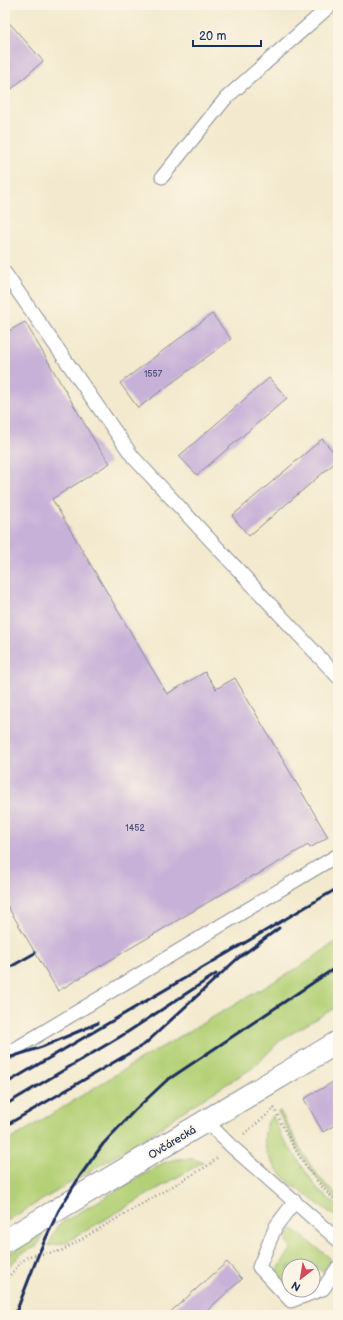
<svg xmlns="http://www.w3.org/2000/svg" width="343" height="1320" font-family="'Balsamiq Sans',sans-serif">
	<rect width="100%" height="100%" fill="#fcf5e5"/>
	<filter id="ink" filterUnits="userSpaceOnUse"><feTurbulence type="fractalNoise" baseFrequency=".025" numOctaves="2"/><feDisplacementMap in="SourceGraphic" scale="8" xChannelSelector="R" yChannelSelector="G"/><feConvolveMatrix kernelMatrix="1 2 1 2 8 2 1 2 1" color-interpolation-filters="sRGB"/></filter>
	<filter id="wash" filterUnits="userSpaceOnUse"><feTurbulence type="fractalNoise" baseFrequency=".012" numOctaves="4" result="noise"/><feDisplacementMap in="SourceGraphic" scale="16" xChannelSelector="R" yChannelSelector="G"/><feGaussianBlur stdDeviation="0.9" result="paint"/><feColorMatrix in="noise" values="0 0 0 0 0 0 0 0 0 0 0 0 0 0 0 0 0 1.4 0 .05"/><feComposite in="paint" operator="in"/></filter>
	<g filter="url(#wash)">
		<rect width="100%" height="100%" fill="#f3e9ce"/>
		<path fill="#b3d076" stroke="#67806a" d="M338 940V1006L282 1039 254 1067 182 1112 149 1136 5 1222V1143L131 1065 306 963Z
			M280 1111C297 1140 311 1175 338 1196V1201C311 1177 294 1144 278 1112Z
			M273 1116 281 1135 319 1191 338 1206V1218C313 1199 258 1170 265 1132 267 1125 267 1121 273 1116Z
			M177 1159H193L203 1162 65 1243 48 1246 58 1225 165 1162Z
			M293 1229 330 1258 329 1263 322 1272 312 1263 309 1266H289V1290L274 1275 291 1249 287 1241 289 1231Z
			M44 1232 36 1247 22 1253 5 1271V1256Z"/>
		<g id="blocks">
			<path fill="#c8b1d8" d="M5 18 43 61 5 95Z
				M212 314 231 339 138 408 120 383Z
				M25 322 97 445 110 463 52 499 167 694 205 672 216 689 235 678 328 837 310 848 308 845 255 876 254 875 58 991 5 902V333Z
				M269 378 287 398 197 475 179 456Z
				M322 439 338 457V460L249 536 232 516Z
				M338 1079V1123L323 1132 304 1099Z
				M227 1262 242 1279 202 1315H167Z"/>
		</g>
	</g>
	<g filter="url(#ink)">
		<use href="#blocks" fill-opacity="0" stroke="#878c96" stroke-width="1"/>
		<g fill="none" stroke-linecap="round" stroke-linejoin="round">
			<g stroke="#878c96" stroke-width="15">
				<path id="service" d="M162 177 226 98 331 5
					M5 273 133 457 338 677
					M5 1055 338 855
					M206 1121 231 1146 338 1240
					M295 1201 276 1226 259 1267 291 1301 323 1289 338 1267"/>
			</g>
			<g stroke="#878c96" stroke-width="24">
				<path id="secondary" d="M5 1241 338 1042"/>
			</g>
			<path stroke="#878c96" stroke-width="2.5" stroke-dasharray="1 3" stroke-linecap="butt" d="M274 1108C291 1144 309 1177 338 1203
				M244 1134 275 1108
				M5 1281 21 1262 29 1256 61 1251 209 1165 218 1157"/>
			<use href="#service" stroke="#fff" stroke-width="13"/>
			<use href="#secondary" stroke="#fff" stroke-width="22"/>
			<path stroke="#1b2f5e" stroke-width="3" d="M5 970 35 953
				M5 1059 42 1047 98 1023
				M5 1084 338 888
				M5 1105 123 1035 216 974
				M5 1126 145 1044 237 959 279 928
				M15 1315 39 1253 59 1210 80 1176 103 1144 134 1111 166 1081 338 966"/>
		</g>
	</g>
	<g text-anchor="middle" stroke-width="3.5" stroke-linejoin="round" paint-order="stroke">
		<g font-size="9" fill="#46507c">
			<text x="153" y="377">1557</text>
			<text x="135" y="831">1452</text>
		</g>
		<g font-size="11" fill="#1b2f5e" stroke="#fcf5e5">
			<text transform="translate(172 1142) rotate(-31)" y="4">Ovčárecká</text>
		</g>
	</g>
	<rect width="343" height="1320" fill="none" stroke="#fcf5e5" stroke-width="20"/>
	<g transform="translate(301 1278) rotate(211)"><circle r="19" fill="#fcf5e5" stroke="#a2a6af"/>
	<path d="M0-3L7 15L0 10L-7 15Z" fill="#d1495b"/>
	<text y="-6" font-size="11" font-weight="bold" text-anchor="middle" fill="#1b2f5e">N</text>
	</g>
	<path d="M193 40v6h68v-6" fill="none" stroke="#1b2f5e" stroke-width="2"/>
	<text x="199" y="40" font-size="12" fill="#1b2f5e" stroke="#fcf5e5" stroke-width="3" paint-order="stroke">20 m</text>
</svg>
